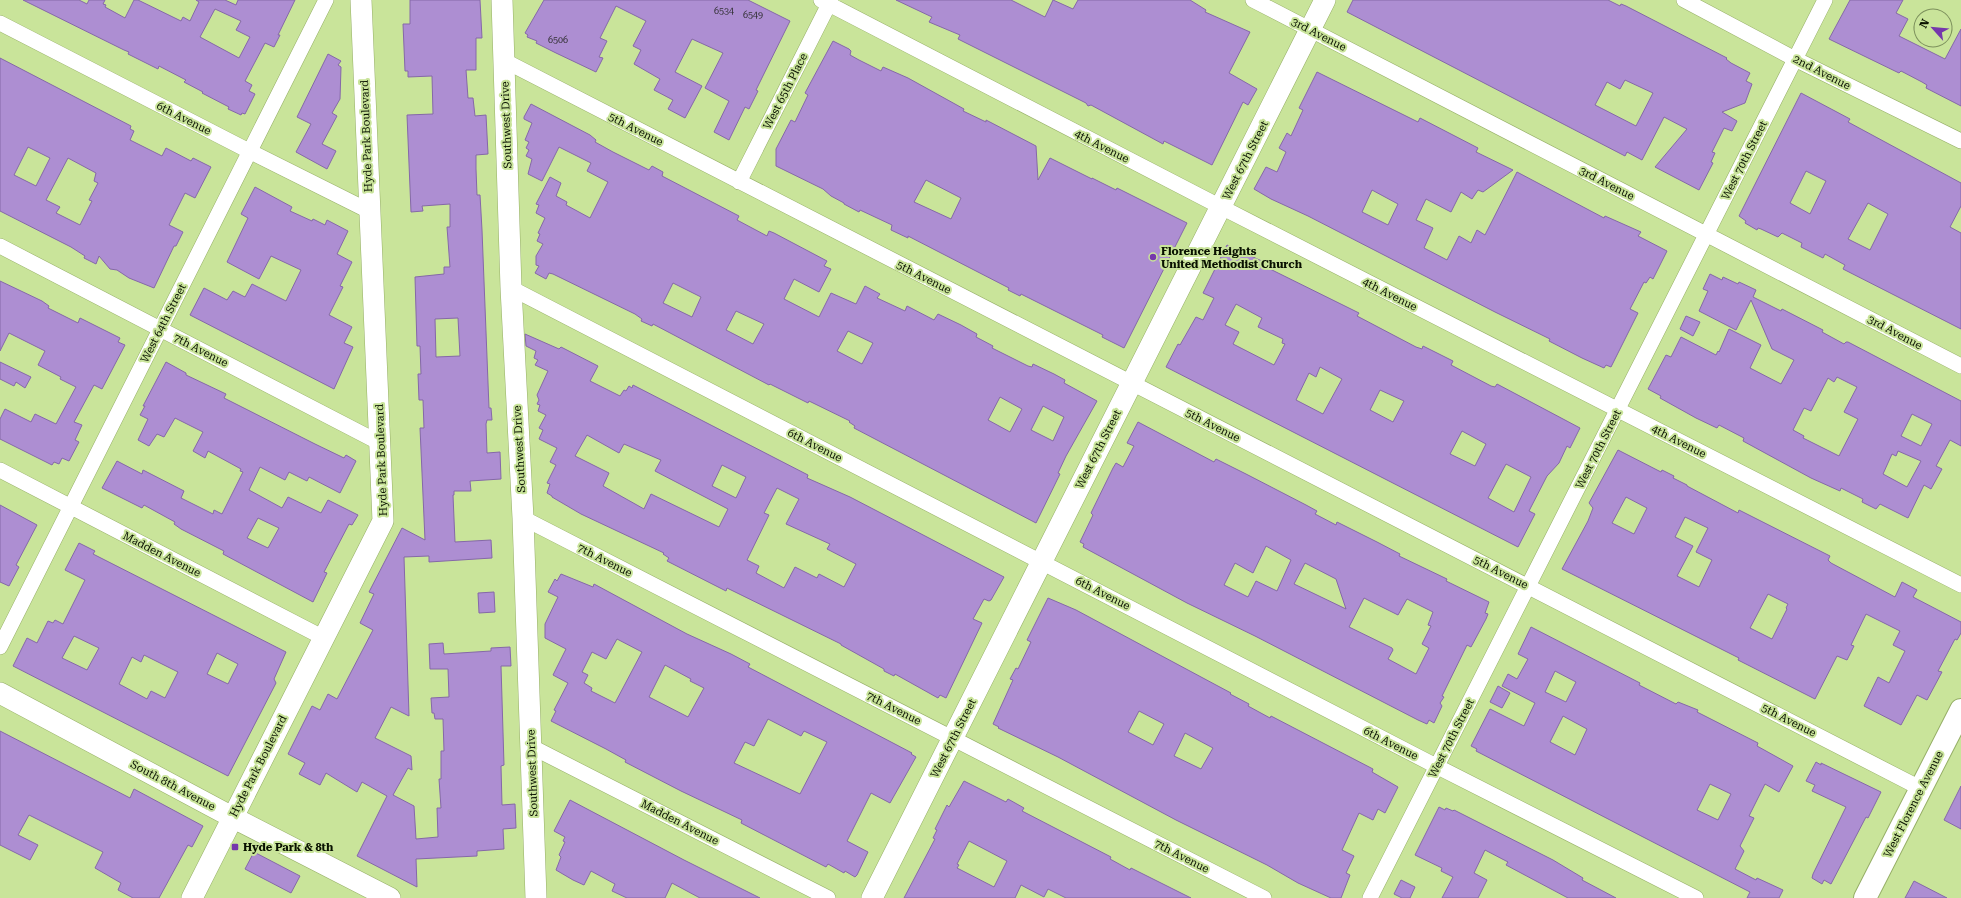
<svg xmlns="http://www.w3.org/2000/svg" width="1961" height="898" font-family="'Roboto Serif',serif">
	<rect width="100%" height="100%" fill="#c9e49a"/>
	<path fill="#ad8ed2" stroke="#8568a8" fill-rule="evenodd" d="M23 0H79L87 4 89 0H105L103 4 106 5 105 7 125 18 134 0H138L181 21 183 17 190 21 199 2 196 0H225L236 5 238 0H295L278 35H280L274 47 265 43 245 81 252 85 249 91 255 94 245 114 242 113 241 115 228 109 229 107 202 93 203 92 184 82 186 80 159 66 158 69 128 54 129 52 124 50ZM215 9 241 21 236 30 250 37 239 58 200 37Z
		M410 0H480L482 38H476V70H466L468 98H473L475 116 486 115 488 154 476 155V169L477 195H480L482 230 489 408H491L492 420H487L486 424 487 453 500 452 501 479 470 481 471 491H454V495H453L455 542 491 540 492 558 429 562V556L404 557 409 716 391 707 375 738 411 756 412 770 408 768 393 795 414 806 416 839 438 837 437 808H441L439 779H441V751H444L443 719H435L434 713H432L431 698 449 697 448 669H430L429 644 443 643 444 654 491 651V648L510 647 511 666H501L504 765 501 766 502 805 515 804 516 828 503 829 504 849 477 851V856L416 859 417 887 357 856 387 796 362 782 357 792 326 773 320 785 299 774 305 763 288 754 312 706 320 710 328 694 337 699 373 630 360 623 374 594 369 592 402 528 425 540 420 428H424L423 400H419L418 374H421L420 346H417L415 277 444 274V267H450L447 227H450V204L422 206 423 211 411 212 407 115 433 114 432 76 408 77V71H405L403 24H410ZM458 318 460 356 436 357 435 319Z
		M544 0H748L790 21 756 90 758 91 749 109 745 107 729 140 714 132 729 101 705 88 723 53 692 39 675 72 702 86 685 118 668 109 673 100 654 90 660 79 634 64 641 50 633 46 646 21 616 6 600 38 607 41 599 57 603 58 596 72 556 53 536 43 537 41 527 37 528 35 525 33Z
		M896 0H1011L1045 17 1053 0 1073 9 1078 0H1190L1206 10 1205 12 1250 32 1229 73 1257 89 1248 105 1243 102 1212 165 1164 141 1163 144 1091 105 1088 106 1086 103 958 39 960 35 929 22 932 17Z
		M1353 0H1608L1620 6 1621 4 1626 6 1727 58 1726 59 1731 63 1750 73 1746 81 1752 84 1745 103 1722 112 1737 121 1732 131 1724 128 1712 152 1715 153 1711 162 1713 163 1699 190 1655 167 1687 129 1664 117 1642 160 1627 152 1625 156 1347 12ZM1625 80 1653 93 1636 126 1595 105 1607 82 1620 89Z
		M1850 0H1903L1896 13 1908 19 1899 36 1945 59 1961 29V106L1926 88 1927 85 1922 82 1901 71 1899 73 1829 39Z
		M833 41 849 49 851 51 850 55 859 60 881 71 883 67 908 78 964 109 963 111 986 122V120L1036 146 1038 180 1050 158 1092 179V178L1116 190 1117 188 1187 223 1124 348 1102 337 1103 335 1021 294 1020 296 1008 290 1009 288 908 236V238L891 230 892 225 860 210 859 212 844 204V203L831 196 823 189 776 166V149L791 120 795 122 808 95 805 93ZM926 180 961 198 951 219 914 202Z
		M328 54 341 61 338 65 341 67 340 99 332 113 337 116 322 144 336 151 327 169 296 152 311 124 297 117Z
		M0 58 131 126 130 129 134 131 130 140 162 156 166 148 191 161 193 158 211 167 195 198 185 193 169 225 183 232 176 246H174L154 288 129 278 117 270 110 269 99 256 96 264 84 258 85 256 71 247 0 211ZM28 147 50 158 36 186 14 175ZM68 158 96 173 94 181 98 183 89 200 92 201 80 225 56 213 60 207 46 200Z
		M1317 72 1418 122 1420 118 1478 148 1476 152 1513 170 1483 192 1478 190 1472 199 1461 192 1451 212 1426 199 1416 220 1433 228 1424 248 1447 260 1459 236 1471 243 1477 230 1485 235 1517 172 1604 218 1605 216 1641 232 1638 236 1667 251 1653 279 1650 277 1646 283 1644 282 1630 309 1638 313 1611 367 1606 365 1604 368 1582 358 1549 341 1550 339 1495 312 1308 216 1271 199 1254 189 1266 167 1277 172 1286 152 1279 148 1287 133 1291 136 1303 110 1299 108ZM1372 190 1398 204 1388 225 1362 212Z
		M1801 93 1850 119 1848 122 1961 183V206L1950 227 1961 233V329L1843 269 1845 265 1825 254 1823 258 1801 247 1802 243 1782 233 1778 237 1761 229 1758 228 1757 230 1745 223 1746 221 1739 216ZM1806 171 1826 181 1810 214 1790 203ZM1868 203 1888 214 1870 250 1848 239Z
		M531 104 590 135 596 140 595 142 613 152 649 170 652 166 663 172 662 176 739 216 737 220 767 236 769 231 774 233 827 261 824 266 831 269 819 292 794 279 784 299 819 317 831 293 856 304 865 286 880 294 877 298 905 311 907 306 934 320 938 314 961 325 977 334 976 337 993 346 992 348 1028 366 1032 367 1033 364 1054 374 1065 380 1064 383 1097 401 1066 456 1058 473 1060 474 1036 523 854 428 855 426 849 422 850 421 809 401 808 403 770 384 769 385 653 324 652 326 641 321 642 319 635 314 553 274 549 273 546 279 535 273 539 266 536 265V256L543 244 537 241 540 234 538 233 545 218 536 213 539 205 536 204 550 177 561 183 556 196 567 202 566 205 590 218 608 182 587 171 591 163 559 147 542 181 528 174 532 159 526 156 529 150 526 148 529 142 525 140 532 123 524 119V117ZM673 283 701 297 692 317 663 303ZM736 311 764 324 753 344 726 330ZM848 331 873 343 862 364 837 351ZM1000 397 1022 409 1010 432 988 420ZM1043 406 1064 417 1053 441 1031 430Z
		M255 187 292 207 290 211 312 221 313 219 325 225 327 220 348 231 337 254 352 262 340 286 343 287 329 315 352 327 344 343 353 347 334 389 190 315 204 288 227 300 233 291 245 297 252 284 286 301 301 270 271 256 259 279 227 262 248 218 241 214Z
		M1227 245 1264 262 1269 265 1270 269 1359 313 1357 316 1416 347 1422 349 1423 346 1453 361 1451 365 1491 386 1495 387 1497 384 1580 428 1570 448 1567 446 1559 463 1547 476 1529 511 1535 514 1518 547 1166 367 1178 344 1180 345 1196 317 1203 320 1214 298 1203 293ZM1236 304 1262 318 1258 327 1283 339 1282 343 1285 344 1274 365 1233 344 1239 332 1225 325ZM1320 367 1342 379 1323 414 1296 400 1309 373 1316 377ZM1380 390 1404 401 1393 422 1370 410ZM1462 431 1486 444 1475 466 1450 454ZM1506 464 1531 477 1514 512 1488 498Z
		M1710 274 1722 280 1723 277 1738 284 1739 282 1756 290 1753 297 1781 311 1782 309 1823 330 1822 332 1844 344 1846 342H1848L1961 401V446L1950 440 1936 466 1942 469 1931 489 1924 485 1908 518 1880 504 1876 509 1862 502 1863 499 1841 488 1840 491 1811 478 1743 441 1744 438 1719 425 1717 428 1696 418 1660 398 1661 396 1648 389 1666 355 1671 357 1681 337 1716 355 1718 351 1719 352 1729 329 1761 345 1750 368 1781 384 1794 360 1772 349 1751 300 1736 330 1699 311 1708 291 1703 289ZM1837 377 1857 387 1844 412 1858 419 1839 456 1803 438 1804 436 1793 430 1804 408 1811 411 1828 378 1834 382ZM1912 414 1932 424 1921 446 1901 436ZM1898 451 1921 461 1907 487 1883 474 1892 454 1896 456Z
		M0 281 42 301 49 306 48 308 78 323 80 318 120 338 118 342 125 345 102 389 94 385 74 422 82 425 75 440 79 442 69 461 62 458 59 464 54 462 52 465 0 439V419L5 409 31 422 35 414 56 424 76 387 60 379 61 377 38 365 45 351 9 333 0 351Z
		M1686 316 1700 322 1693 336 1680 329Z
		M525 334 559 349 561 347 598 366 590 381 620 396 624 390 626 391 629 386 632 388 633 385 808 475 807 478 850 497 1004 577 991 600 989 601 984 599 973 619 982 623 946 698 940 695 938 698 895 674 894 676 884 671V669L841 645V644L727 588 726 591 667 561 669 558 663 554 664 553 581 514 552 497V496L547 493 550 484 547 483 556 465 550 462 557 448 539 439 543 430 539 428 546 415 538 411 540 405 537 404 539 400 537 395 548 371 535 365 538 360 534 358 536 351 526 346ZM587 435 619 453 624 444 661 460 655 471 728 509 719 527 651 494 644 509 603 486 609 473 575 456ZM722 465 746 477 736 498 712 486ZM777 488 799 499 786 524 830 544 827 549 856 564 844 587 819 574 817 578 795 567 784 588 756 573 759 566 747 560 769 515 764 513Z
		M0 362 31 377 25 388 16 382 14 386 0 379Z
		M166 362 186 373V375L226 394 224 398 315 444 344 458 346 455 356 461 340 493 309 477 307 481 289 472 285 480 260 467 249 490 282 508 288 497 321 513 328 500 358 515 352 525 349 524 324 572 327 573 313 602 223 554 224 551 181 529 174 524 175 522 144 505 142 508 102 488 117 461 142 474 143 470 184 491 181 498 213 514 214 510 222 514 243 472 240 471 241 469 208 451 205 458 193 451 203 432 175 418 164 437 157 434 149 446 138 440 148 419 140 415 145 406H143ZM258 518 279 528 268 548 247 538Z
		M1138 422 1214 462 1216 459 1246 474 1306 505 1317 511 1315 514 1336 525 1337 522 1377 542 1400 554 1399 556 1447 579 1446 581 1489 602 1485 613 1488 614 1486 619 1471 647 1467 645 1442 696 1444 697 1440 703 1442 706 1434 723 1429 720 1427 724 1418 720 1255 636 1187 603 1083 547 1084 544 1080 542 1093 515 1091 513 1113 468 1116 463 1123 467 1134 446 1127 443ZM1266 546 1291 560 1277 591 1256 581 1248 597 1224 585 1235 563 1253 573ZM1305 563 1336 579 1346 609 1294 584ZM1364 598 1398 615 1407 599 1433 612 1428 625 1431 626 1422 644 1429 648 1416 674 1388 659 1393 650 1392 648 1349 627Z
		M1618 450 1661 472 1662 470 1674 476 1673 478 1687 485V486L1738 513 1739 510 1830 556 1828 560 1831 563 1895 597 1902 582 1917 590 1913 597 1961 622V633L1957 640 1955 639 1938 671 1942 672 1927 700 1917 695 1901 725 1864 706 1878 677 1889 683 1905 651 1893 645 1900 631 1866 614 1851 645 1854 646 1847 660 1837 656 1815 699 1738 660 1739 658 1562 569 1588 521 1593 508 1589 503ZM1626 497 1647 508 1634 534 1612 523ZM1685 517 1708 528 1696 552 1712 560 1699 587 1677 576 1693 546 1675 537ZM1768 594 1788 604 1786 608 1787 609 1772 639 1750 628Z
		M0 505 37 525 16 565 19 567 9 586 0 582Z
		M79 543 95 551 93 554 286 652 274 679 276 683 228 776 13 666 27 638 37 643 48 621 53 623 55 620 63 624 85 580 65 570ZM74 636 99 648 87 670 62 658ZM217 653 238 664 228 684 207 674ZM144 655 178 672 165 698 151 691 147 699 119 684 132 657 141 662Z
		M561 574 593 587 594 584 687 634 731 654 750 664 748 667 912 753 911 754 916 757 890 803 871 793 847 841 868 852 857 875 855 877 845 871 844 873 828 864 826 867 741 823 742 820 681 791 625 762 626 760 606 749 551 721 556 711 554 710 568 683 553 675 566 649 545 638V624L558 597 548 592 555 579 557 581ZM617 639 642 652 615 703 591 691 592 688 584 683 588 675 582 672 592 652 606 659ZM665 665 691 679 690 681 704 688 688 717 649 697ZM768 719 801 736 804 731 827 742 800 794 734 763 745 742 754 746Z
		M494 592 495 612 479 613 478 593Z
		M1048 598 1076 610 1216 685 1231 693 1230 694 1249 704 1248 706 1270 718 1271 716 1373 769 1372 772 1398 787 1385 813 1378 809 1373 820 1359 813 1342 850 1354 856 1346 873 1350 875 1341 898H1331L1298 883 1267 865 1176 820 1058 757 998 728 999 727 993 724 1013 680 1010 679 1016 668 1018 669 1031 642 1027 640ZM1139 711 1164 724 1153 745 1128 732ZM1185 733 1213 748 1201 769 1174 756Z
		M1531 627 1640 683 1639 685 1676 704 1678 702 1698 710 1697 712 1758 743 1757 746 1793 766 1779 792 1765 784 1749 816 1754 818 1740 846 1744 851 1735 869 1756 880 1757 878 1783 890 1779 898H1747L1750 892 1476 751 1477 749 1471 746 1490 709 1524 726 1535 703 1502 686 1508 674 1517 679 1528 659 1518 654ZM1555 671 1576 682 1566 702 1545 692ZM1563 716 1587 729 1575 755 1550 742ZM1710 784 1731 794 1718 820 1697 810Z
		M1498 686 1510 693 1502 708 1490 702Z
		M0 731 130 798 134 789 203 826 192 847 188 845 159 898H133L118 890 121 883 95 868 103 852 29 815 18 835 38 845 30 860 0 845Z
		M1816 762 1821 765V763L1881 792 1868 818 1866 817 1831 884 1824 880 1822 884 1812 878 1813 874 1846 807 1812 791 1815 785 1806 781Z
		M964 781 1006 802 1008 799 1024 808 1022 811 1111 857 1110 859 1130 870 1131 868 1191 898H1066L1048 889 1044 897 1021 885 1015 898H904L935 839 933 838 937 830 935 829 947 805 949 807ZM969 841 1007 861 994 887 957 868 959 865 957 864Z
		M1961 786V829L1944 820Z
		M570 800 684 860 760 898H700L672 883 665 898H627L612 891 615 884 591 871 584 885 573 880 556 870 561 857 559 855 565 842 563 841 565 837 554 831Z
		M1439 807 1445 810 1446 808 1453 811 1454 810 1553 860 1583 878 1582 880 1616 898H1568L1506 865 1508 862 1485 850 1474 873 1487 880 1478 898H1442L1453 877 1441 871 1442 868 1415 855Z
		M254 852 300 876 291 893 245 869Z
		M1401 880 1415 887 1410 898H1402L1394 894Z
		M1914 881 1947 898H1905Z"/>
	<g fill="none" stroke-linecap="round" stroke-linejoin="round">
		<g stroke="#96af67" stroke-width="16">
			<path id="street" d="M821 0 1221 207 1961 585
				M1253 0 1961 366
				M1684 0 1795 59 1961 141
				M0 23 249 151 369 211
				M505 61 1920 788
				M739 182 831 0
				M0 246 380 443
				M511 288 1436 766 1696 898
				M0 470 324 638
				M523 518 1264 898
				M0 647 326 0
				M532 747 828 898
				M1370 898 1825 0"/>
		</g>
		<g stroke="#96af67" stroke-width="22">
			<path id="secondary" d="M502 0 511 288 523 518 536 898
				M0 693 232 817 390 898
				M192 898 383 521 361 0
				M872 898 1325 0"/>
		</g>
		<g stroke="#96af67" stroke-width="24">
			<path id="primary" d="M1865 898 1961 710"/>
		</g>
		<use href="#street" stroke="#fff" stroke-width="15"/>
		<use href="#secondary" stroke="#fff" stroke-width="21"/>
		<use href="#primary" stroke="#fff" stroke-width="22"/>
	</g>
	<g fill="#7537ac" stroke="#c9e49a" stroke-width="1.5">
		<circle cx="1153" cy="257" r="4"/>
		<rect x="231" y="843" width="8" height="8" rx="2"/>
	</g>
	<g text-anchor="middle" stroke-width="4" stroke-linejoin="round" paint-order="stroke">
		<g font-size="9" fill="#323034">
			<text x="724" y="14">6534</text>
			<text x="753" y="18">6549</text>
			<text x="558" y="43">6506</text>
		</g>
		<g font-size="11" fill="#091100" stroke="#c9e49a">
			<text transform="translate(1319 34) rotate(27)" y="4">3rd Avenue</text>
			<text transform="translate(1822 72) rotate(27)" y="4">2nd Avenue</text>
			<text transform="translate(785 91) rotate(-63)" y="4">West 65th Place</text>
			<text transform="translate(184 118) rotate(27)" y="4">6th Avenue</text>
			<text transform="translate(506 125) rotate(-92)" y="4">Southwest Drive</text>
			<text transform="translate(636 129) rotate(27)" y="4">5th Avenue</text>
			<text transform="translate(366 136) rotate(-92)" y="4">Hyde Park Boulevard</text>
			<text transform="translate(1102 146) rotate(27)" y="4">4th Avenue</text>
			<text transform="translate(1245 160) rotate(-63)" y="4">West 67th Street</text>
			<text transform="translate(1744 160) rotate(-63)" y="4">West 70th Street</text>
			<text transform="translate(1607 183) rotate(27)" y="4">3rd Avenue</text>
			<text transform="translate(924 277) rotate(27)" y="4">5th Avenue</text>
			<text transform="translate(1390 294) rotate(27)" y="4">4th Avenue</text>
			<text transform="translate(163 323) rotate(-63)" y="4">West 64th Street</text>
			<text transform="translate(1895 332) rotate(28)" y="4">3rd Avenue</text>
			<text transform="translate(201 350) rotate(27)" y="4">7th Avenue</text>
			<text transform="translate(1213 425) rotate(27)" y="4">5th Avenue</text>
			<text transform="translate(1679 441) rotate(27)" y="4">4th Avenue</text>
			<text transform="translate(815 445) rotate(27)" y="4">6th Avenue</text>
			<text transform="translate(519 449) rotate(-93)" y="4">Southwest Drive</text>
			<text transform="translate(1098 449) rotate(-63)" y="4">West 67th Street</text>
			<text transform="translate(1598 449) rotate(-63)" y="4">West 70th Street</text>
			<text transform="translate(381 460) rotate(-92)" y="4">Hyde Park Boulevard</text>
			<text transform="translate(162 554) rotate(27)" y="4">Madden Avenue</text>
			<text transform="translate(605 560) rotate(27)" y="4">7th Avenue</text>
			<text transform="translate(1501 572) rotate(27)" y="4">5th Avenue</text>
			<text transform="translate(1103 593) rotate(27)" y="4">6th Avenue</text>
			<text transform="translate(894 708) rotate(27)" y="4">7th Avenue</text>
			<text transform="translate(1789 720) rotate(27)" y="4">5th Avenue</text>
			<text transform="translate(953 738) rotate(-63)" y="4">West 67th Street</text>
			<text transform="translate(1451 738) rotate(-63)" y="4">West 70th Street</text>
			<text transform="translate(1391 743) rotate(27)" y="4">6th Avenue</text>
			<text transform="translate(258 766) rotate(-63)" y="4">Hyde Park Boulevard</text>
			<text transform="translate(532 773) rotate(-92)" y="4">Southwest Drive</text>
			<text transform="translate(173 785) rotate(28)" y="4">South 8th Avenue</text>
			<text transform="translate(1913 804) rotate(-63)" y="4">West Florence Avenue</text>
			<text transform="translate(680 822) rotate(27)" y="4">Madden Avenue</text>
			<text transform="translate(1182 856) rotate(27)" y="4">7th Avenue</text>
		</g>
		<g font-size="11" font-weight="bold" fill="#091100" stroke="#c9e49a" text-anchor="start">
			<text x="1161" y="255">Florence Heights<tspan x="1161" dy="13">United Methodist Church</tspan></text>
			<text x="243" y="851">Hyde Park &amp; 8th</text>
		</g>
	</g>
	<g transform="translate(1933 28) rotate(297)"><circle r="19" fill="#c9e49a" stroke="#7c905c"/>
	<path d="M0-3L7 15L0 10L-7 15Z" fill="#7537ac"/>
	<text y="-6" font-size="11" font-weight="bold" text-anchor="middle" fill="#091100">N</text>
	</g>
</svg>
